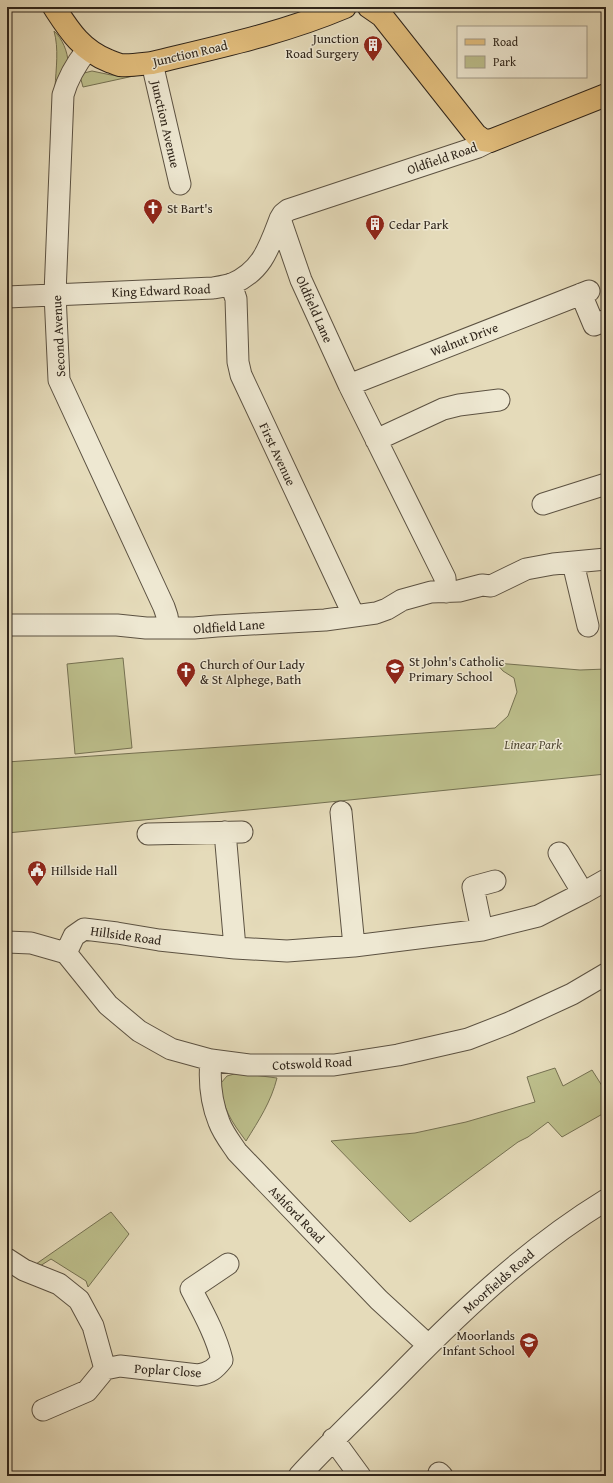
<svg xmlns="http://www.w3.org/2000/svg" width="613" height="1483" font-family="'Gentium Book Plus',serif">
	<rect width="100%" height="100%" fill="#e5dbba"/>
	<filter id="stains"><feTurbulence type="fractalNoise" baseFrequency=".005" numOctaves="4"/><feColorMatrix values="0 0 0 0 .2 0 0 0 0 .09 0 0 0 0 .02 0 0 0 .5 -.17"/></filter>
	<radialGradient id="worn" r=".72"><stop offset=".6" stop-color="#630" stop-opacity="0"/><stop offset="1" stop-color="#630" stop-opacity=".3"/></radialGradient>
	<path fill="#bcbe8b" stroke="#757152" d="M54 31C62 38 68 52 68 63L55 88C56 68 59 49 54 31Z
		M92 71 111 75 143 74 83 87 80 76 84 73Z
		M123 658 132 748 75 754 67 664Z
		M496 663 580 670 606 669V774L290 806 7 833V762L495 728 508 716 517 692 514 678 503 671Z
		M555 1068 563 1086 592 1070 606 1092V1112L562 1137 548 1122 528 1137 518 1142 410 1222 331 1141 415 1133 466 1122 535 1102 527 1077Z
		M238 1073 277 1078C271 1102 259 1120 246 1141 231 1121 222 1108 221 1083L227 1076Z
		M111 1212 129 1234 88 1287 86 1281 51 1259 40 1266 36 1264Z"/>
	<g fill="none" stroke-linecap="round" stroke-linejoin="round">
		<g stroke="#5c5242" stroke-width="23">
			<path id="minor" d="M87 50C76 64 68 77 63 95L55 294 59 380 164 607 167 616 169 628
				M152 63 180 184
				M280 219 301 280 349 385 445 578 446 592
				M231 284 236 299 238 362 241 375 354 616
				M581 294 594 325 604 321
				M7 297 213 288C219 287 226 286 232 284 262 271 269 248 280 219L283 214 288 210 478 147 490 141
				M349 385 589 291
				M376 440 443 409 459 405 499 400
				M543 504 606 484
				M573 563 588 626
				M7 625H117L146 628H194L217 626 325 620 376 613 387 609 402 600 431 592 459 591 482 585 491 586 526 569 553 564 606 559
				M341 812 354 946
				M225 832 235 948
				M148 834 242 832
				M559 853 583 893
				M482 930 473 887 495 881
				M7 942 31 943 66 953
				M66 953 108 1005 139 1031 171 1049 211 1060 249 1065H334L398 1055 468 1039 509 1023 572 994 606 974
				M66 953 74 936 84 929 117 933 159 940 235 948 287 951 354 946 482 930 538 916 583 893 606 880
				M211 1060C209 1081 211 1102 219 1122 223 1133 231 1143 237 1152L379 1300 428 1345
				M7 1259 24 1270 59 1284 79 1300 93 1326 105 1369 120 1366 198 1375C210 1373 215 1369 222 1360 216 1335 203 1312 191 1289L228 1264
				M43 1410 87 1391 105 1369
				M333 1439 360 1476
				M439 1473 442 1476
				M299 1476C333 1439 370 1405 405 1369 467 1306 531 1246 606 1200"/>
		</g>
		<g stroke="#2e241a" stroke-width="24">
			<path id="major" d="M54 7C69 30 81 50 109 61 112 62 116 64 120 65 131 66 141 64 152 63 218 47 281 34 345 7
				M369 7 382 16 476 135 483 140 490 141 606 95"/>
		</g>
		<use href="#minor" stroke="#eee8d2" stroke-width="21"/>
		<use href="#major" stroke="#e2be7d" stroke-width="22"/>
	</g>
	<defs>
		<g id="building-pin" transform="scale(1)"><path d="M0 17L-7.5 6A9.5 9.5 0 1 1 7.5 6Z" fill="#8f2418" stroke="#eee8d2"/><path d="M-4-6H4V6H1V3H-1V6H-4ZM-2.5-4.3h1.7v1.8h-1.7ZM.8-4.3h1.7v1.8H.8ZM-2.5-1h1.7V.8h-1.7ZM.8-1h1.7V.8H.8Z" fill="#fff"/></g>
		<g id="church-pin" transform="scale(1)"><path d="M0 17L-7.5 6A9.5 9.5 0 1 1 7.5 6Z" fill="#8f2418" stroke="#eee8d2"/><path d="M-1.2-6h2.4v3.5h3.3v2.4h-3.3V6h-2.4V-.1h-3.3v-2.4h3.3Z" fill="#fff"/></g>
		<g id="school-pin" transform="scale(1)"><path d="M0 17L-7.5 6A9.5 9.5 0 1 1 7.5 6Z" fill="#8f2418" stroke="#eee8d2"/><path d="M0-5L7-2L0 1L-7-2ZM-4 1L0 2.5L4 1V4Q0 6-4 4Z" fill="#fff"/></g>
		<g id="civic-pin" transform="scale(1)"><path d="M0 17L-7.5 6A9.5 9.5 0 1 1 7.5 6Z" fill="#8f2418" stroke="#eee8d2"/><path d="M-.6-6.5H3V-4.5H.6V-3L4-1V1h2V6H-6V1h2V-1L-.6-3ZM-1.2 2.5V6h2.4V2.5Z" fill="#fff"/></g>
	</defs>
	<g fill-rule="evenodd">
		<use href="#building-pin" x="373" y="45"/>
		<use href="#church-pin" x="153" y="208"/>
		<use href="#building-pin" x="375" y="224"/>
		<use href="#school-pin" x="395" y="668"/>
		<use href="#church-pin" x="186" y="671"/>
		<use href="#civic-pin" x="37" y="870"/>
		<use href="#school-pin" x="529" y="1342"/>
	</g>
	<g text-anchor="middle" stroke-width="3" stroke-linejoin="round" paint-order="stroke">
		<g font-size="13" fill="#2e241a" stroke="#eee8d2" text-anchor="start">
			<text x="359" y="43" text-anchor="end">Junction<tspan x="359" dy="15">Road Surgery</tspan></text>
			<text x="167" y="213">St Bart's</text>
			<text x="389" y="229">Cedar Park</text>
			<text x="409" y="666">St John's Catholic<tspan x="409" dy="15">Primary School</tspan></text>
			<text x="200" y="669">Church of Our Lady<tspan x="200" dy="15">&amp; St Alphege, Bath</tspan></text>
			<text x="51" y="875">Hillside Hall</text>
			<text x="515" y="1340" text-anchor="end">Moorlands<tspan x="515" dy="15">Infant School</tspan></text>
		</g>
		<g font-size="13" fill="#2e241a" stroke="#eee8d2">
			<text transform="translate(190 53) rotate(-13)" y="5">Junction Road</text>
			<text transform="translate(166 124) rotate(77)" y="5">Junction Avenue</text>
			<text transform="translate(442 158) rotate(-19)" y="5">Oldfield Road</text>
			<text transform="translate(161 290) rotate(-2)" y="5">King Edward Road</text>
			<text transform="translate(315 309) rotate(66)" y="5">Oldfield Lane</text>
			<text transform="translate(58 336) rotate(-93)" y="5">Second Avenue</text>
			<text transform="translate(464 339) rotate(-21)" y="5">Walnut Drive</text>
			<text transform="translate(278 454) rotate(65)" y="5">First Avenue</text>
			<text transform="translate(229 626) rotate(-4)" y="5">Oldfield Lane</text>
			<text transform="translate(126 935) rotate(8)" y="5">Hillside Road</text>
			<text transform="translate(312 1063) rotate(-3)" y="5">Cotswold Road</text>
			<text transform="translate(297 1214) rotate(46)" y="5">Ashford Road</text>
			<text transform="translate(498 1281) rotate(-41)" y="5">Moorfields Road</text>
			<text transform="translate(168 1370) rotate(4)" y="5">Poplar Close</text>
		</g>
		<g font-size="13" font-style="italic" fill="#524a36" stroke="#eee8d2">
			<text x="533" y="749">Linear Park</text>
		</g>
	</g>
	<rect width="613" height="1483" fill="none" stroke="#e5dbba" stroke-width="24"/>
	<rect x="8" y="8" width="597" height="1467" fill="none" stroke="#2e241a" stroke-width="2"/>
	<rect x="12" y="12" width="589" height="1459" fill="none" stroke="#2e241a"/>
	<rect x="457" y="26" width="130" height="52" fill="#eee8d2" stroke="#a19a88"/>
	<rect x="465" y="39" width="20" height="6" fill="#e2be7d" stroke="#a19a88"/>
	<text x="493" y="46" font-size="12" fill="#2e241a">Road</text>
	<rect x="465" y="56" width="20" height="12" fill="#bcbe8b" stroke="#a19a88"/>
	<text x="493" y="66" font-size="12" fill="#2e241a">Park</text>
	<rect width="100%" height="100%" filter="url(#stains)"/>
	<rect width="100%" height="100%" fill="url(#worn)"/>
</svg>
